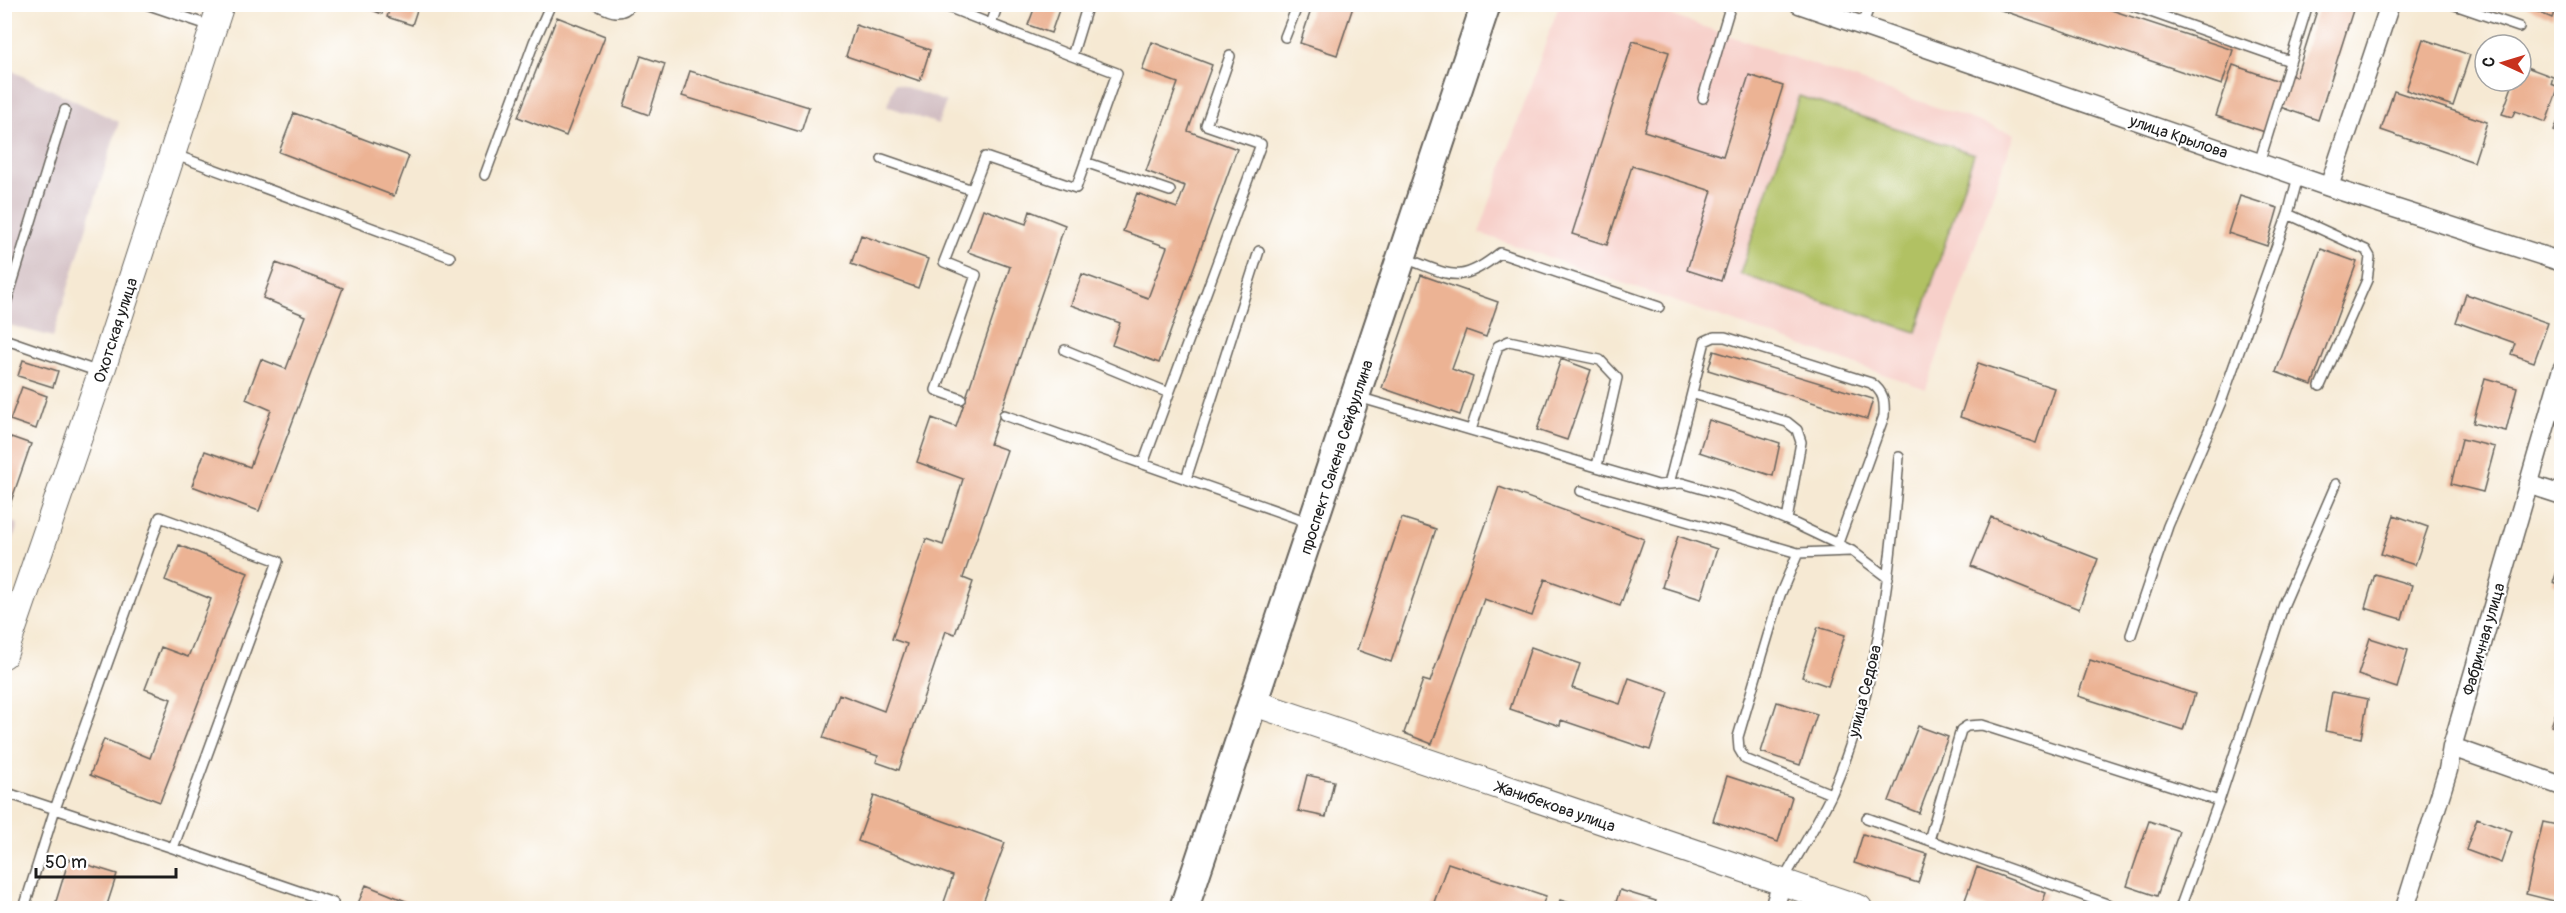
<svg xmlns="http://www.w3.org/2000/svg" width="2566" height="913" font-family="Pangolin,sans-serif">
	<rect width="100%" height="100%" fill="#fff"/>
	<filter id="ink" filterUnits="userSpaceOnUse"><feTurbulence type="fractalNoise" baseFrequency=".0167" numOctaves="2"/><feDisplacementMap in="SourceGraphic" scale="12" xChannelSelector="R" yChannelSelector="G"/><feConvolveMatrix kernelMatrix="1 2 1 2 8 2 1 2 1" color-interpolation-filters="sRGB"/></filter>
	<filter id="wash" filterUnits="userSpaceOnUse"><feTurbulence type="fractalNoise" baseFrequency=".008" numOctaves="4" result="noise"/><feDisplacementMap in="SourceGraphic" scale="24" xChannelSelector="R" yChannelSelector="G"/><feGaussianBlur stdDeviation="1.35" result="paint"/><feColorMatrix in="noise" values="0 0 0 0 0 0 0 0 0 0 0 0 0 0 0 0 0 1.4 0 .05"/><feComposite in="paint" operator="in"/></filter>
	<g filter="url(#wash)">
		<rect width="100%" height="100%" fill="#f6e9d3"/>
		<path fill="#f7d0ca" d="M1559 5H1641L2014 134 1926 389 1479 233Z"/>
		<path fill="#d2bec2" d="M4 67 119 122 53 337 5 324Z
			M895 83 946 102 938 124 887 106Z
			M5 520 18 524 5 566 4 520Z"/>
		<path fill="#b1c164" stroke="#666e40" stroke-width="1.5" d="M1799 96 1974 154 1916 332 1740 274Z"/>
		<g id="blocks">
			<path fill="#ecb394" d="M356 4H385L382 14Z
				M391 4H419L412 25 387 17Z
				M1036 4H1061L1051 33 1028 25Z
				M1313 4H1354L1337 55 1300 43Z
				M1996 4H2093L2233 50 2222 85 1995 8Z
				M2319 4H2355L2318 120 2277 106 2287 74 2296 77Z
				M2519 4H2557L2552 18Z
				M557 17 605 36 566 136 518 117Z
				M856 25 930 50 920 81 846 56Z
				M2423 39 2470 55 2453 106 2406 90Z
				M1633 41 1669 52 1644 131 1723 156 1749 75 1783 86 1721 281 1687 270 1712 191 1632 166 1607 245 1572 234Z
				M1152 42 1212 65 1188 131 1237 149 1159 363 1112 345 1120 323 1071 305 1082 274 1148 298 1167 247 1123 231 1137 193 1177 208 1185 186 1146 171 1178 83 1142 70Z
				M641 56 665 64 649 115 624 106Z
				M2233 65 2282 82 2265 132 2216 116Z
				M2521 65 2553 77 2551 84 2559 87 2546 122 2515 111 2512 117 2502 114 2514 81H2521Z
				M690 71 809 107 801 132 682 96Z
				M2394 91 2487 122 2474 162 2381 130Z
				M2562 111V134L2554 131Z
				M294 113 409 156 394 196 279 152Z
				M2240 196 2278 208 2267 246 2228 233Z
				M983 209 1026 224 1030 211 1065 225 990 444 1007 450 963 578 973 582 955 634 946 631 899 770 876 762 878 756 823 738 839 694 884 711 907 644 892 639 926 539 943 545 963 479 917 462 932 418 956 427 1010 267 968 252Z
				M861 235 928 259 918 288 851 264Z
				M2321 249 2357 262 2312 385 2276 372Z
				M276 263 343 288 259 511 192 486 205 451 250 467 271 410 246 399 261 359 286 369 306 316 263 298Z
				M1421 275 1498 302 1486 337 1466 330 1452 369 1473 377 1460 415 1382 388Z
				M2466 294 2548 323 2534 362 2511 354 2515 343 2456 322Z
				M1714 351 1873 399 1867 419 1708 370Z
				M1561 359 1591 370 1567 440 1537 430Z
				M23 360 58 371 53 387 18 376Z
				M1978 363 2054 388 2036 443 1960 417Z
				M2485 378 2517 387 2506 431 2473 423Z
				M22 387 47 396 36 429 10 420Z
				M1709 420 1780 443 1773 476 1699 452Z
				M11 437 31 444 6 516 4 455Z
				M2462 439 2495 447 2483 492 2451 484Z
				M1499 487 1644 539 1620 606 1545 579 1532 616 1484 599 1432 744 1404 733 1423 680 1430 682Z
				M2394 515 2428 527 2415 565 2381 554Z
				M1991 517 2098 559 2079 609 1971 566Z
				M1402 518 1436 529 1391 662 1357 650Z
				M1678 536 1717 549 1701 599 1662 587Z
				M179 545 248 573 160 802 90 775 104 739 150 758 171 699 145 689 161 647 188 657 211 599 165 580Z
				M2561 559H2562V586L2553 583Z
				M2375 574 2412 585 2402 619 2365 608Z
				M1818 627 1845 635 1828 686 1802 677Z
				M2370 638 2408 650 2397 688 2358 675Z
				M1531 647 1580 664 1572 688 1620 704 1629 678 1669 692 1650 750 1561 720 1560 726 1510 709Z
				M2090 660 2195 694 2183 730 2078 696Z
				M2332 692 2368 699 2361 738 2325 731Z
				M2561 699H2562V730L2551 726Z
				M1777 702 1817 714 1800 765 1761 752Z
				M1918 726 1948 737 1919 813 1889 801Z
				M1307 775 1334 781 1326 817 1298 811Z
				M1727 776 1792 797 1778 842 1713 821Z
				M874 796 1005 843 981 908H942L953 876 858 841Z
				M2477 818 2512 831 2501 863 2466 850Z
				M2149 821 2179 831 2157 896 2127 886Z
				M2543 822 2562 826V903L2526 894Z
				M1863 834 1927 854 1918 883 1854 863Z
				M69 859 117 874 106 908H54Z
				M1448 863 1546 896 1541 908H1432Z
				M1977 867 2046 893 2040 908H1988L1965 900Z
				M366 885 408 902 405 908H356Z
				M1620 890 1656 901 1653 908H1614Z
				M1560 900 1587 908H1557Z"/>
		</g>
	</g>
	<g filter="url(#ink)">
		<use href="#blocks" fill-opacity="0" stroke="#68645c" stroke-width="1.5"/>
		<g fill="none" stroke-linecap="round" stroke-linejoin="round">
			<g stroke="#68645c" stroke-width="12">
				<path id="lane" d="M146 4 211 26
					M595 4C609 11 620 18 632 4
					M940 4 1072 56 1088 4
					M2128 4 2290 61
					M2452 4 2519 27
					M991 24 998 4
					M1862 27 1870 4
					M1285 37 1298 4
					M1703 98 1731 4
					M173 154 450 257
					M882 159 972 190
					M1085 162 1170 191
					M2259 163 2308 4
					M485 175 534 42 549 8 554 4
					M2288 214 2366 250 2370 257 2367 280 2320 386
					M1404 258C1450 274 1458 287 1500 253L1659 307
					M4 310 65 110
					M4 339 99 372
					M1065 350 1169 393
					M1694 394 1787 422 1797 430 1801 442 1787 520
					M1358 397 1658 485 1682 483 1731 497 1787 520 1852 551 1888 578
					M961 399 936 390 976 275 944 262 985 157 1076 188 1117 73 1072 56
					M1004 415 1308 522
					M1471 430 1498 346 1509 341 1600 360 1617 378 1597 466
					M1143 464 1261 144 1206 125 1230 56
					M1186 479 1259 251
					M1669 484 1705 341 1714 337H1725L1871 383C1884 392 1885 401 1884 416L1838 543
					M1581 491 1798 553 1850 551
					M1798 553 1780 595 1738 737 1739 749 1745 759 1831 794
					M2131 635 2168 526 2221 402 2288 214 2298 177
					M4 792 173 848 278 561 160 517 55 809 24 908
					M1867 818 2118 908
					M1929 840 1961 730 1967 726 1982 725 2219 801
					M173 848 333 903 331 908
					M1783 881C1799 852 1818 823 1832 793 1878 687 1891 571 1899 457
					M2180 908 2219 801 2284 604 2336 484"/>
			</g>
			<g stroke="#68645c" stroke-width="21">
				<path id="street" d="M1799 4 2329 187 2562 262
					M2329 187 2390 4
					M2528 484 2562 495
					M2452 747 2562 786
					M1774 908 1782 883
					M2405 908 2448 770 2452 747 2562 369"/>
			</g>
			<g stroke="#68645c" stroke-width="28">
				<path id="secondary" d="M4 655 101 373 221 4
					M1254 703 1859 908"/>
			</g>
			<g stroke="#68645c" stroke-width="32">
				<path id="primary" d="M1184 908 1486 4"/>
			</g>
			<use href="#lane" stroke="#fff" stroke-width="9"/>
			<use href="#street" stroke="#fff" stroke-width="18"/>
			<use href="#secondary" stroke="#fff" stroke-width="26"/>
			<use href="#primary" stroke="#fff" stroke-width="28"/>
		</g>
	</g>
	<g text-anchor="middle" stroke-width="4.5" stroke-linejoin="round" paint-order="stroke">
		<g font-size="16" fill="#1c1c1c" stroke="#fff">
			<text transform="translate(2179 136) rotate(19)" y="6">улица Крылова</text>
			<text transform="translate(115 330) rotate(-72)" y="6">Охотская улица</text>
			<text transform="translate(1336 457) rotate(-72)" y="6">проспект Сакена Сейфуллина</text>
			<text transform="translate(2483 639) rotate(-74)" y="6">Фабричная улица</text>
			<text transform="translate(1864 691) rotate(-76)" y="6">улица Седова</text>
			<text transform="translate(1556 806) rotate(19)" y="6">Жанибекова улица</text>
		</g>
	</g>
	<rect width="2566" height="913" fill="none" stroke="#fff" stroke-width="24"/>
	<g transform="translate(2503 63) rotate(274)"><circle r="28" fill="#ffffff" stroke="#a4a4a4" stroke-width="1.5"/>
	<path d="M0-4.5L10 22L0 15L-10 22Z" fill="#c8321e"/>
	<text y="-9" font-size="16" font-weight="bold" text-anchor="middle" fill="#1c1c1c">С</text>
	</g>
	<path d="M36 868v9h140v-9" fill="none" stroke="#1c1c1c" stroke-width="3"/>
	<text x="45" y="868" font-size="18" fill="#1c1c1c" stroke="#ffffff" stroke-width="4.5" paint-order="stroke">50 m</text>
</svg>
